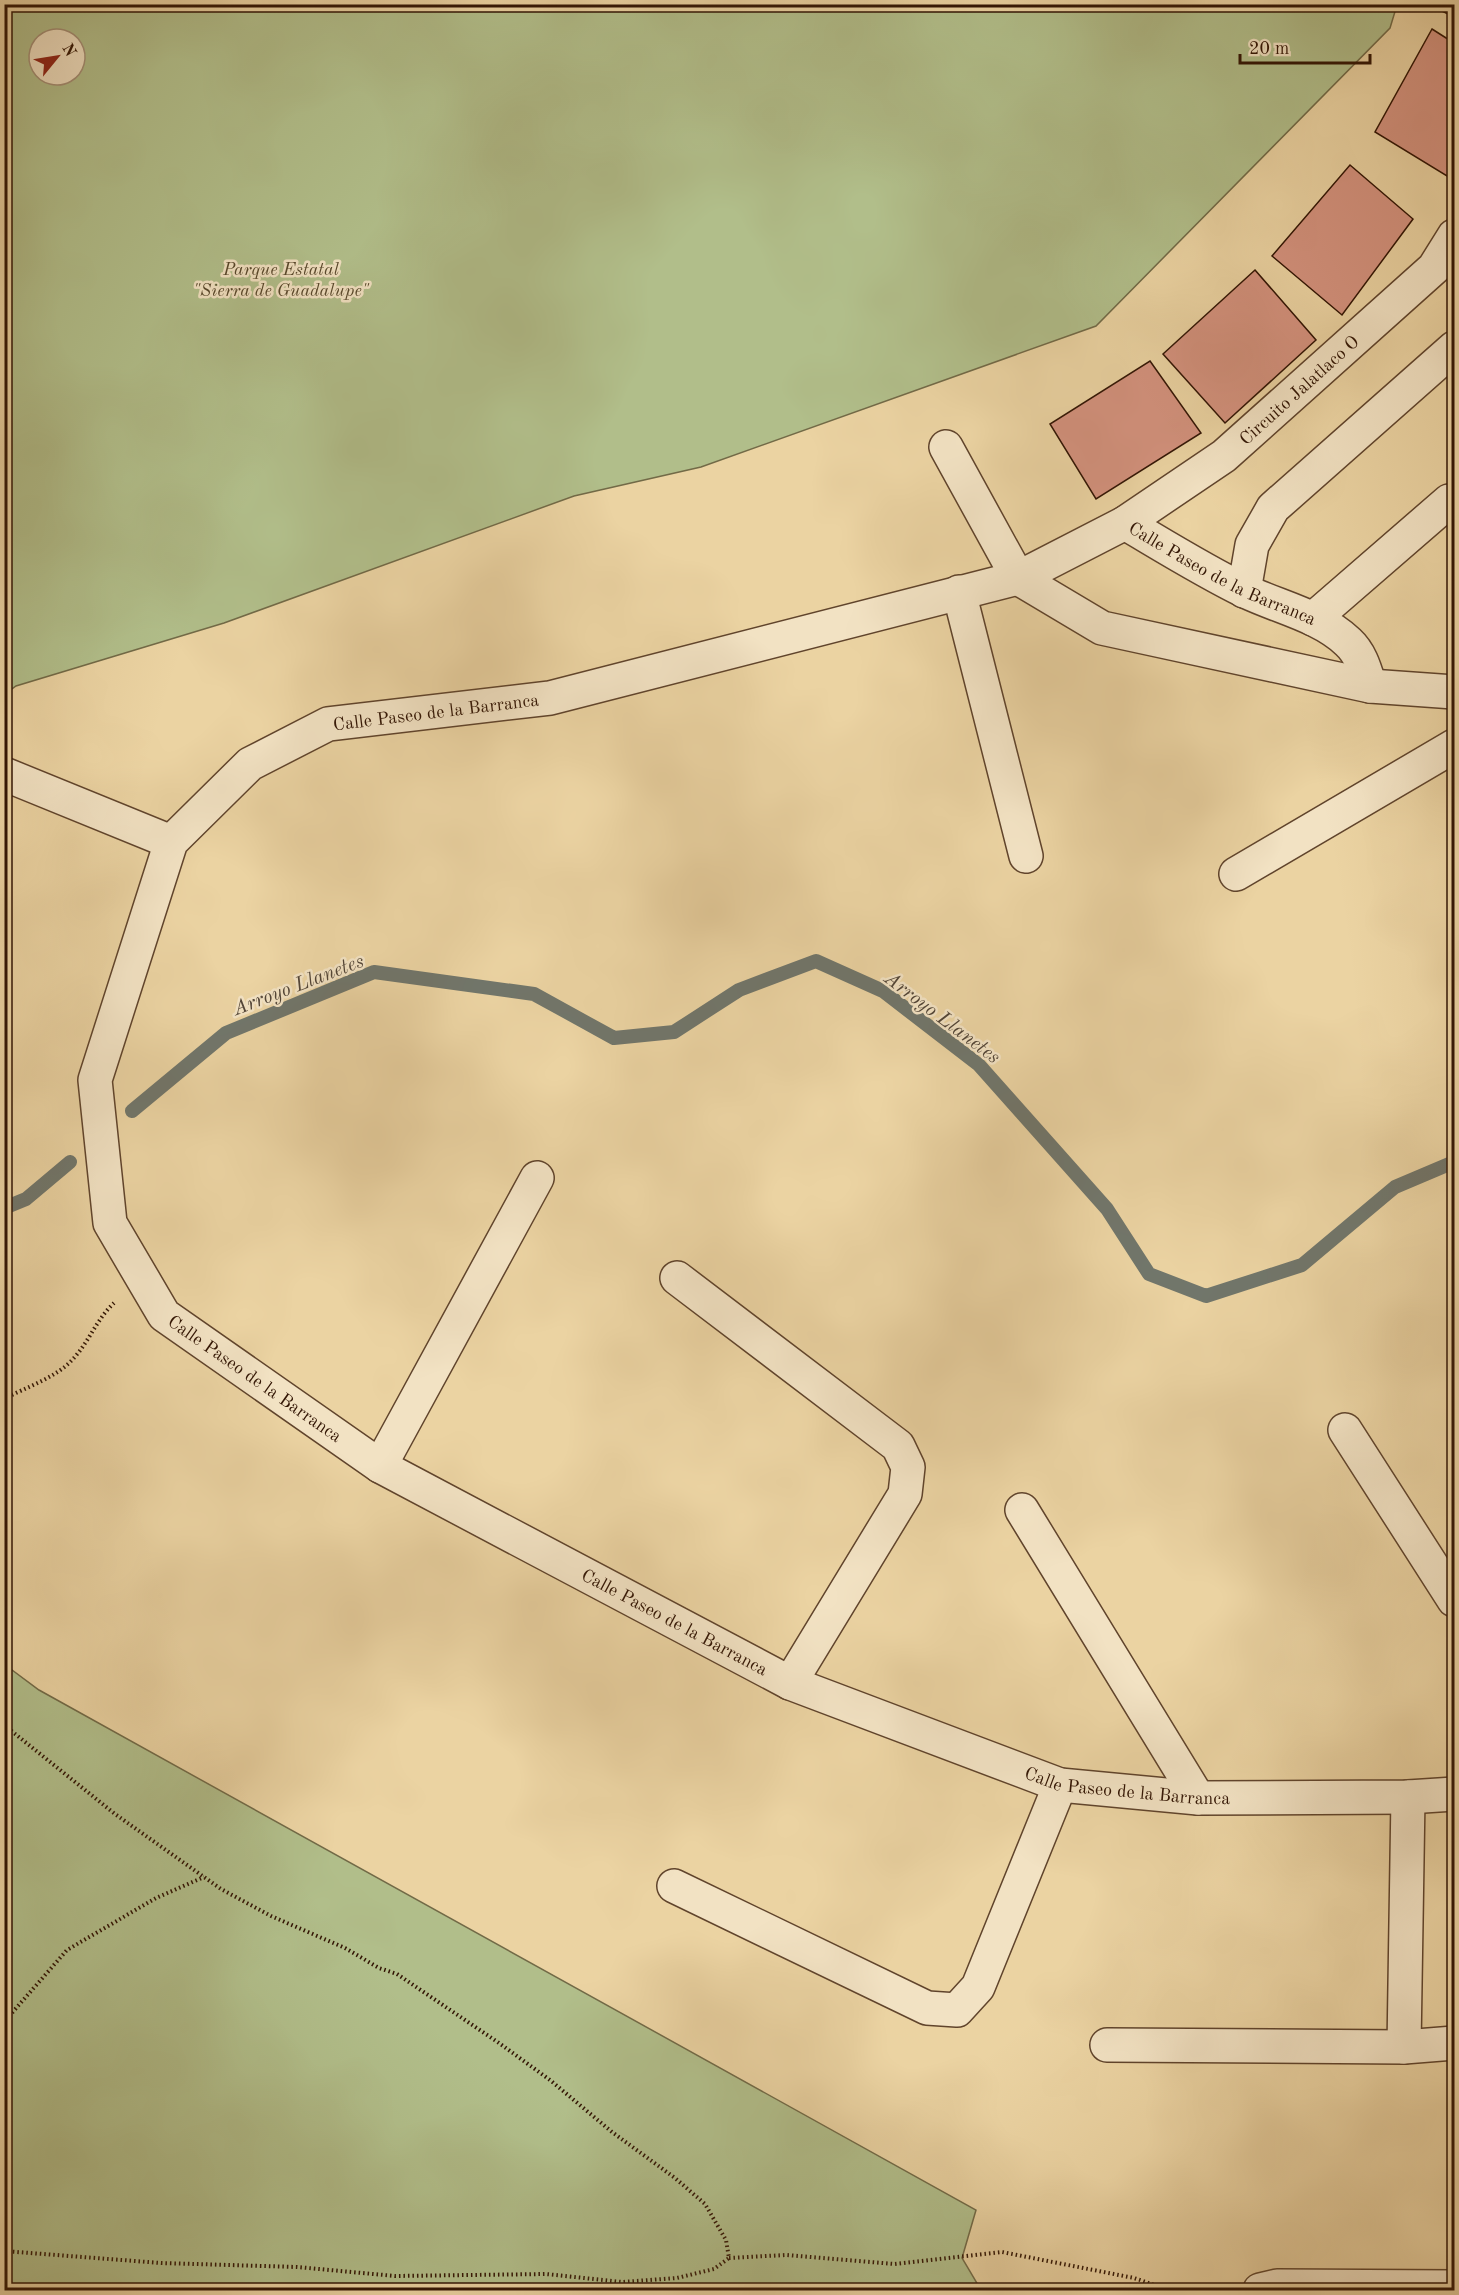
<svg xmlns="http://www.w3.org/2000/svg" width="1459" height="2295" font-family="'Old Standard TT',serif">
	<rect width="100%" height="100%" fill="#ebd3a2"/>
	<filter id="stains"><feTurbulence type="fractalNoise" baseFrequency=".00333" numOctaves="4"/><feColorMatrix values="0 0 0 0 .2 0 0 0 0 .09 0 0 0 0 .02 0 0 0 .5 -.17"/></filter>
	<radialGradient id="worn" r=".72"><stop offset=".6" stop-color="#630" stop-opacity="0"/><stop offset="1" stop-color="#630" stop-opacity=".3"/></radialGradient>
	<path fill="#b1be8a" stroke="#726a47" stroke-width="1.5" fill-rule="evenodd" d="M5 4H1397V5L1390 28 1096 326 701 467 574 496 224 623 16 686 5 694ZM39 39H75V75H39Z
		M4 1664 39 1690 976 2210 962 2258 981 2290H5Z"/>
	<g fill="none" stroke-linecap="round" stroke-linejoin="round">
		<path stroke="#71766b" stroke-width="14" d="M132 1111 226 1033 374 972 534 994 614 1038 674 1032 739 990 816 961 883 991 979 1065 1107 1209 1149 1274 1206 1296 1302 1265 1395 1187 1454 1162
			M4 1208 26 1199 70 1162"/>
	</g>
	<path fill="#d4927e" stroke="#321504" stroke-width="1.5" d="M1441 4H1454V17L1440 10Z
		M1432 29 1454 43V164L1447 176 1375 132Z
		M1350 165 1413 219 1342 315 1272 256Z
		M1255 270 1316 340 1225 423 1163 354Z
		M1150 361 1201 433 1096 499 1050 424Z"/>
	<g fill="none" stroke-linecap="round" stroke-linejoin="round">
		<g stroke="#60442c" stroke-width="36">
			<g id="minor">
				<path d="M946 447 1018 578"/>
				<path id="s1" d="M1125 523C1164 546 1204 571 1245 591 1278 607 1321 616 1348 642 1361 654 1365 670 1370 686"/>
				<path d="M1244 591 1252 545 1273 508 1454 348"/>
				<path d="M959 592 1026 856"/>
				<path d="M1313 619 1449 501"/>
				<path d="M4 774 171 842"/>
				<path d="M1236 874 1454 746"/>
				<path d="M677 1278 898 1446 908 1467 905 1494 790 1683"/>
				<path d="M1345 1430 1454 1600"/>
				<path d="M380 1466 537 1178"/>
				<path d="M1022 1510 1198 1798"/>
				<path d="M674 1886 927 2008 957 2010 978 1987 1060 1785"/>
				<path d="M1107 2045 1404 2047 1454 2043"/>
				<path d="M1404 2047 1408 1797"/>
				<path d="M1260 2290 1277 2286 1454 2287"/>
			</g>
		</g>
		<g stroke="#60442c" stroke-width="36">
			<g id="tertiary">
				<path id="s2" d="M1454 236 1434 268 1224 456 1125 523 1018 578 550 698 328 724 250 764 171 842 95 1080 110 1223 164 1315 380 1466 790 1683 1060 1785 1198 1798 1408 1797 1454 1794"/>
				<path d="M1018 578 1102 628 1370 686 1454 692"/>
			</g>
		</g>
		<path stroke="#321504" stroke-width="4" stroke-dasharray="1.5 3" stroke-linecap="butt" d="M4 1399C26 1387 56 1378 73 1359 89 1342 96 1320 114 1303
			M4 1725 115 1814 221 1889 271 1916 345 1948 379 1968 397 1974 499 2043 550 2080 612 2132 675 2178 705 2204 726 2240 729 2258 714 2269 677 2278 622 2282 546 2274 395 2276 297 2267 161 2263 4 2251
			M4 2016 11 2014 67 1950 156 1898 204 1877
			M729 2258 786 2255 895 2264 1002 2252 1134 2278 1169 2290"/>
		<use href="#minor" stroke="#f2e2c3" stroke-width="33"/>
		<use href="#tertiary" stroke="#f2e2c3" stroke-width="33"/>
	</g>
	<g text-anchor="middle" stroke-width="5" stroke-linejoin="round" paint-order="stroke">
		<g font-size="18" font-style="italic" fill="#58482c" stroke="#f2e2c3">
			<text x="281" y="275">Parque Estatal<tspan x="281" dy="21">"Sierra de Guadalupe"</tspan></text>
		</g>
		<g font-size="18" fill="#321504" stroke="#f2e2c3">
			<text transform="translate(1299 390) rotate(-42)" y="6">Circuito Jalatlaco O</text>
			<text dy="6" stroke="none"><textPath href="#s1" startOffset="110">Calle Paseo de la Barranca</textPath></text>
			<text transform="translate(436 712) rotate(-7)" y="6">Calle Paseo de la Barranca</text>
			<text dy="6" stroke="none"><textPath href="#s2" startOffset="2076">Calle Paseo de la Barranca</textPath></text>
			<text dy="6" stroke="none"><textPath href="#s2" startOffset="2562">Calle Paseo de la Barranca</textPath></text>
			<text dy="6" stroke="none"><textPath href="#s2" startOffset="3048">Calle Paseo de la Barranca</textPath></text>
		</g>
		<g font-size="20" font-style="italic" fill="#524537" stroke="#f2e2c3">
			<text transform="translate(298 984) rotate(-21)" y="7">Arroyo Llanetes</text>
			<text transform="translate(943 1017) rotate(37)" y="7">Arroyo Llanetes</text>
		</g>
	</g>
	<rect width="1459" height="2295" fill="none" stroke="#ebd3a2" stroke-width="24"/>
	<rect x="6" y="6" width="1447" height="2283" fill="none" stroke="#321504" stroke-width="3"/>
	<rect x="12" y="12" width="1435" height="2271" fill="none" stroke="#321504" stroke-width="1.5"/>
	<g transform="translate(57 57) rotate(60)"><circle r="28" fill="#f2e2c3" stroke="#a59077" stroke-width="1.5"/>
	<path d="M0-4.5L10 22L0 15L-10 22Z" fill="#8f2418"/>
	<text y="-9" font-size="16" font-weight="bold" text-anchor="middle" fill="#321504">N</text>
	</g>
	<path d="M1240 54v9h130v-9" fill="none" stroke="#321504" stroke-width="3"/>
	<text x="1249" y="54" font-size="18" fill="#321504" stroke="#f2e2c3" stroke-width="4.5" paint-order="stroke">20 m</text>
	<rect width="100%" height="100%" filter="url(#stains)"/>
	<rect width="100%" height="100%" fill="url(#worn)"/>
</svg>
